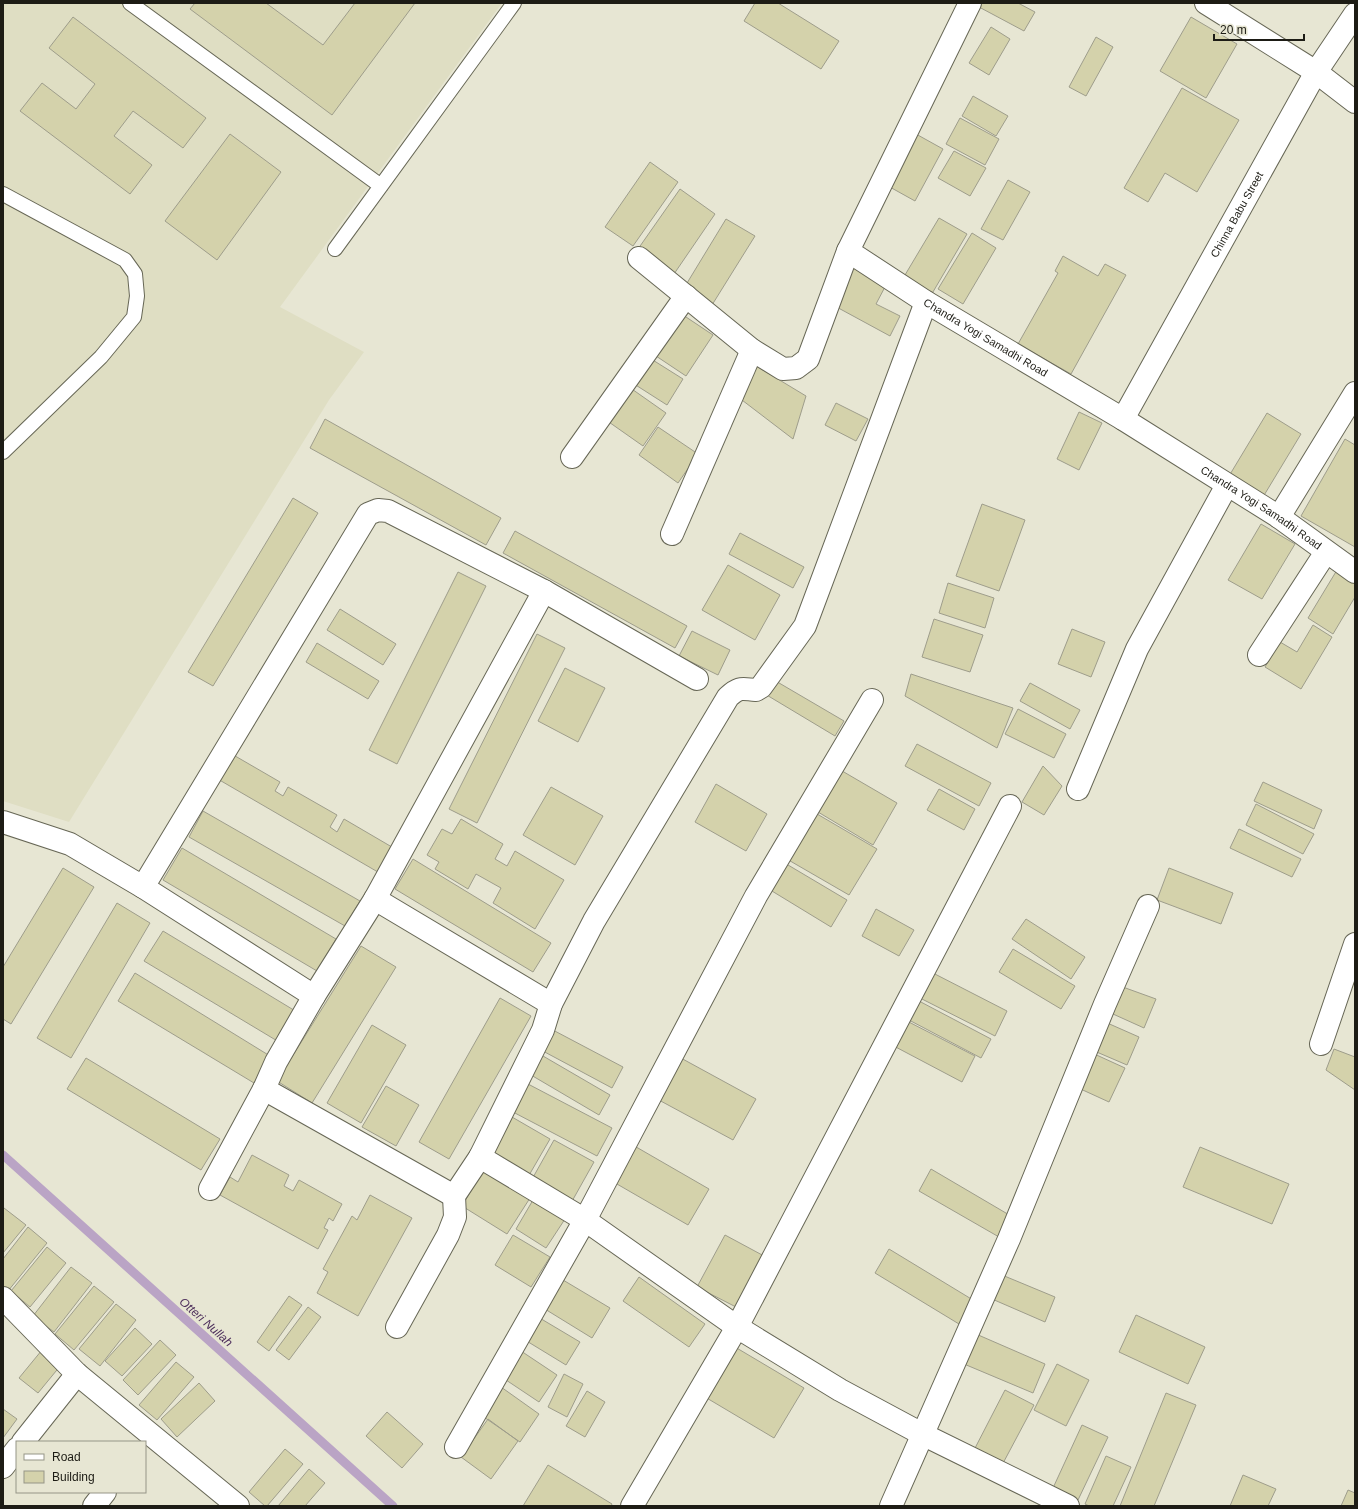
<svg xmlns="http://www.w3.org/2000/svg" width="1358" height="1509" font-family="Arial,sans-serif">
	<rect width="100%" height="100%" fill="#e7e6d3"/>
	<path fill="#dfdec3" d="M3 3H502L280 307 364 352 329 400 69 822 3 801Z"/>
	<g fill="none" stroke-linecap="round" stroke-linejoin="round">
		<path stroke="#baa4c5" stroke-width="9" d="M3 1155 393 1506"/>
	</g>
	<path fill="#d4d2ab" stroke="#9e9d8b" d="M195 3H266L323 45 355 3H415L332 115 190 9Z
		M755 3H778L839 41 821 69 744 21Z
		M981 3H1018L1035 12 1024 31 979 7Z
		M73 17 206 118 183 148 133 111 114 136 152 165 130 194 20 111 42 83 76 109 95 84 49 48Z
		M1191 17 1237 44 1206 98 1160 71Z
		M991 27 1010 39 989 75 969 63Z
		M1096 37 1113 47 1086 96 1069 87Z
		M1182 88 1239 120 1197 192 1165 173 1148 202 1124 188Z
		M973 96 1008 116 996 136 962 116Z
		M960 118 999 139 985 165 946 144Z
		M230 134 281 172 217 260 165 221Z
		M916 134 943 149 915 201 888 186Z
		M954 151 986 168 970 196 938 178Z
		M650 162 678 182 633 246 605 227Z
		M1008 180 1030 192 1003 240 981 229Z
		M680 189 715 214 674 274 638 249Z
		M939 218 967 234 930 297 902 280Z
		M726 219 755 236 712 305 684 288Z
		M972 233 996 248 963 304 938 289Z
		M1063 256 1098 276 1105 264 1126 275 1071 374 1018 344 1058 273 1055 271Z
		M851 267 886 285 876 304 900 316 890 336 831 304Z
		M680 313 713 335 686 376 653 354Z
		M648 357 683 379 667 405 631 382Z
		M753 364 806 396 793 439 738 397Z
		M629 387 666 413 643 446 606 420Z
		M836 403 868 419 856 441 825 425Z
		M1079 412 1102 423 1079 470 1057 459Z
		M1267 413 1301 434 1263 497 1229 476Z
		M325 419 501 518 486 545 310 448Z
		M658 427 698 454 678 483 639 455Z
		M1345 439 1355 445V547L1301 516Z
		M293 498 318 513 213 686 188 672Z
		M982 504 1025 520 999 591 956 576Z
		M1261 524 1295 544 1262 599 1228 580Z
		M515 531 687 626 675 648 503 553Z
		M740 533 804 567 793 588 729 554Z
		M728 565 780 595 755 640 702 610Z
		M1337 570 1355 580V597L1333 634 1308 618Z
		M458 572 486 586 397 764 369 750Z
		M948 583 994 598 985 628 939 613Z
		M340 609 396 644 383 665 327 630Z
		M934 619 983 635 970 672 922 657Z
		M1313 625 1332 637 1301 689 1265 667 1280 642 1297 652Z
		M1072 629 1105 642 1091 677 1058 664Z
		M692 631 730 650 718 675 679 656Z
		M537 634 565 648 477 823 449 809Z
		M317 643 379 681 368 699 306 662Z
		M565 668 605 688 578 742 538 721Z
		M911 674 1013 708 997 748 905 696Z
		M774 680 844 721 835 736 765 694Z
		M1030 683 1080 710 1070 729 1020 701Z
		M1018 709 1066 734 1054 758 1005 734Z
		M917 744 991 783 979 806 905 766Z
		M230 753 280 782 275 791 283 796 288 787 337 815 330 827 337 832 344 819 397 850 383 875 216 778Z
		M1043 766 1062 786 1044 815 1022 802Z
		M837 768 897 803 873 845 813 809Z
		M1263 782 1322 810 1314 829 1254 801Z
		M716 784 767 814 746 851 695 822Z
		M551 787 603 816 575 865 523 835Z
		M939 789 975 809 964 830 927 810Z
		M1256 804 1314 834 1303 854 1246 825Z
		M203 811 360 901 345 926 189 837Z
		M812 811 877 849 849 895 785 858Z
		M461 819 503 844 495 859 507 866 515 851 564 880 535 929 493 903 501 888 476 874 468 889 435 869 439 862 427 855 442 829 452 834Z
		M1239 829 1301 859 1292 877 1230 848Z
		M182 848 336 939 317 971 163 880Z
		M413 859 551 943 533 972 395 889Z
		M783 862 847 900 831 927 767 888Z
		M63 868 94 887 11 1024 3 1019V967Z
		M1169 868 1233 893 1221 924 1157 900Z
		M117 903 150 923 71 1058 37 1038Z
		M876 909 914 930 899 956 862 936Z
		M1026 919 1085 957 1071 979 1012 939Z
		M163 931 297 1012 279 1042 144 961Z
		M361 946 396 967 312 1103 277 1081Z
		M1013 949 1075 986 1061 1009 999 972Z
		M931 972 1007 1011 995 1036 918 997Z
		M135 973 270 1056 254 1083 118 1001Z
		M1120 986 1156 999 1144 1028 1113 1014Z
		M500 998 531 1016 449 1159 419 1142Z
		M919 1001 991 1039 981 1058 909 1020Z
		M903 1019 975 1056 962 1082 890 1044Z
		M1105 1022 1139 1037 1127 1065 1092 1050Z
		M372 1025 406 1045 361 1123 327 1103Z
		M551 1029 623 1067 612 1088 541 1050Z
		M1334 1049 1355 1057V1090L1326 1070Z
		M1090 1052 1125 1068 1109 1102 1074 1086Z
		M543 1056 610 1095 599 1115 531 1075Z
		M679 1057 756 1099 733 1140 657 1099Z
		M86 1058 220 1139 201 1170 67 1089Z
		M528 1084 612 1128 597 1156 513 1112Z
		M386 1086 419 1105 396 1146 362 1127Z
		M512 1117 550 1139 528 1177 490 1155Z
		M554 1140 594 1162 571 1203 531 1181Z
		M631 1144 709 1189 688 1225 610 1180Z
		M1200 1147 1289 1184 1272 1224 1183 1187Z
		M252 1155 289 1175 284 1186 293 1191 299 1180 342 1204 333 1221 329 1218 324 1228 328 1230 318 1249 220 1195 230 1177 238 1182Z
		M484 1169 530 1198 507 1234 462 1206Z
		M931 1169 1011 1216 999 1237 919 1191Z
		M370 1195 412 1218 358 1316 317 1293 328 1272 323 1269 352 1216 357 1220Z
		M533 1200 565 1219 546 1248 516 1229Z
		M4 1208 26 1225 3 1253V1209Z
		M28 1227 47 1243 8 1291 3 1288V1259Z
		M513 1235 550 1257 531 1287 495 1265Z
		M725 1235 764 1256 736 1307 697 1287Z
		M47 1247 66 1263 30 1307 11 1291Z
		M889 1249 973 1300 959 1324 875 1273Z
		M71 1267 92 1283 54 1332 33 1316Z
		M1002 1275 1055 1297 1045 1322 992 1299Z
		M558 1277 610 1308 592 1338 540 1306Z
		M639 1277 705 1324 689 1347 623 1301Z
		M94 1286 114 1302 74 1350 55 1334Z
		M289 1296 302 1305 269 1351 257 1342Z
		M116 1304 136 1320 100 1366 79 1349Z
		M308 1307 321 1317 289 1360 276 1350Z
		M1136 1315 1205 1347 1188 1384 1119 1352Z
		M538 1317 580 1342 566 1365 525 1340Z
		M135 1328 152 1344 122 1376 105 1361Z
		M976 1334 1045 1364 1033 1393 964 1364Z
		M160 1340 176 1355 138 1395 123 1380Z
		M735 1347 804 1388 774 1438 705 1397Z
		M42 1350 61 1365 38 1393 19 1378Z
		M521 1351 557 1375 539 1402 503 1378Z
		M176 1362 194 1377 157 1420 139 1405Z
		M1057 1364 1089 1380 1066 1426 1034 1410Z
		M564 1374 583 1384 567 1417 548 1407Z
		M199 1383 215 1401 177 1437 161 1419Z
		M501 1387 539 1414 520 1442 481 1415Z
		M1005 1390 1034 1405 1001 1467 973 1452Z
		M587 1391 605 1402 585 1437 566 1426Z
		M1166 1393 1196 1405 1154 1506H1120Z
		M3 1409 17 1419 3 1438Z
		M387 1412 423 1444 402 1468 366 1436Z
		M488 1419 518 1441 491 1479 461 1457Z
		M1082 1425 1108 1437 1078 1500 1053 1488Z
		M285 1449 303 1464 267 1506H265L249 1492Z
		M1106 1456 1131 1467 1113 1506H1089L1085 1504Z
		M548 1465 612 1504 611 1506H523Z
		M309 1469 325 1483 305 1506H278Z
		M1243 1475 1276 1489 1268 1506H1230Z
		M1348 1490 1355 1493V1506H1341Z"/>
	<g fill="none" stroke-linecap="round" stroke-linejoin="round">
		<g stroke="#676756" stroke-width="16">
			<path id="service" d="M130 3 381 186
				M3 194 125 260 135 274 137 296 134 317 101 357 3 452
				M335 249 514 3"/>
		</g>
		<g stroke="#676756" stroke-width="24">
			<g id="minor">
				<path id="s1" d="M970 3 848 251 926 302 1123 419 1279 517 1355 572"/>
				<path d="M1206 3 1316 72 1355 102"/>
				<path d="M639 258 752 350 783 369 796 368 808 359 848 251"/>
				<path id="s2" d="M1123 419 1316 72 1355 14"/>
				<path d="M572 457 686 296"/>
				<path d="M1279 517 1355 393"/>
				<path d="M672 534 752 350"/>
				<path d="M1259 655 1326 552"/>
				<path d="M1078 789 1137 649 1227 485"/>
				<path d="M3 822 70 844 143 887 368 514 378 510 388 511 544 591 697 679"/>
				<path d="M143 887 314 996"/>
				<path d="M375 899 551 1004"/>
				<path d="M1321 1044 1355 944"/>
				<path d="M264 1089 454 1196"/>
				<path d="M480 1157 585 1220 737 1327 840 1390 922 1434 1068 1506"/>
				<path d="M210 1189 264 1089 276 1062 314 996 375 899 544 591"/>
				<path d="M3 1298 77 1374 238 1506"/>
				<path d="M397 1327 448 1235 455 1217 454 1196 480 1157 543 1030 551 1004 594 921 728 697C740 686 742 689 756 690L761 687 805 626 926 302"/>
				<path d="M23 1442 77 1374"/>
				<path d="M456 1447 585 1220 756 896 872 700"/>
				<path d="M3 1467 17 1449"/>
				<path d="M94 1506 105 1492"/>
				<path d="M632 1506 737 1327 1010 806"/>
				<path d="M891 1506 1009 1239 1105 1004 1148 906"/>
			</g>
		</g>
		<use href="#service" stroke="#fff" stroke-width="14"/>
		<use href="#minor" stroke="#fff" stroke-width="22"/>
	</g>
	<g text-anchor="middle" stroke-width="4" stroke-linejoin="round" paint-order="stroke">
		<g font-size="11" fill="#1d1c15" stroke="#e7e6d3">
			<text dy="4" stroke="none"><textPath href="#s2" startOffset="234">Chinna Babu Street</textPath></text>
			<text dy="4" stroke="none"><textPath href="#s1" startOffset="439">Chandra Yogi Samadhi Road</textPath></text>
			<text dy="4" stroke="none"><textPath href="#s1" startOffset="763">Chandra Yogi Samadhi Road</textPath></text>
		</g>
		<g font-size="12" font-style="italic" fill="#4d2e5b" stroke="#e7e6d3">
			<text transform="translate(206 1322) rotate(42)" y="4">Otteri Nullah</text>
		</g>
	</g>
	<rect width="1358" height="1509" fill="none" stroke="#1d1c15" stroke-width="8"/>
	<rect x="16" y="1441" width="130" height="52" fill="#e7e6d3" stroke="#969587"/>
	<rect x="24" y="1454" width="20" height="6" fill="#ffffff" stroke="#969587"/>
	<text x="52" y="1461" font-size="12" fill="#1d1c15">Road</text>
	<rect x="24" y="1471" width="20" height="12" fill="#d4d2ab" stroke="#969587"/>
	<text x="52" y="1481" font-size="12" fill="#1d1c15">Building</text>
	<path d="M1214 34v6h90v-6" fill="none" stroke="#1d1c15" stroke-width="2"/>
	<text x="1220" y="34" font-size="12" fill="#1d1c15" stroke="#e7e6d3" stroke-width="3" paint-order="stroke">20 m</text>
</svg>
